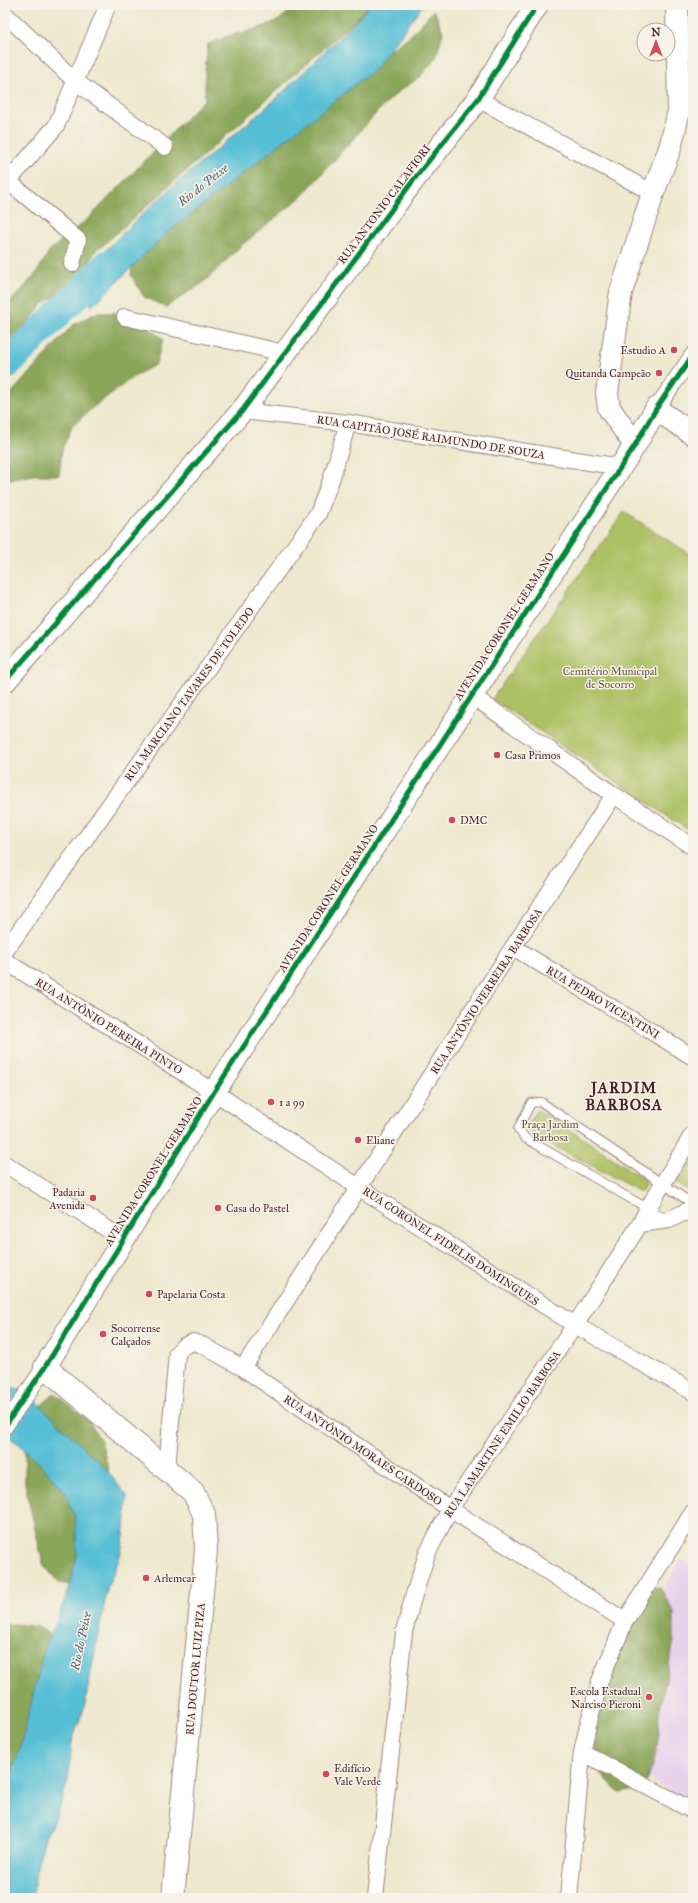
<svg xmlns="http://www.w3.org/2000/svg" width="698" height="1903" font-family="'IM FELL Great Primer',serif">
	<rect width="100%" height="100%" fill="#f7f3e8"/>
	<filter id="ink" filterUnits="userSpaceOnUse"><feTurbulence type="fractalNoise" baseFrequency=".025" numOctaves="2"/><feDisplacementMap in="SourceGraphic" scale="8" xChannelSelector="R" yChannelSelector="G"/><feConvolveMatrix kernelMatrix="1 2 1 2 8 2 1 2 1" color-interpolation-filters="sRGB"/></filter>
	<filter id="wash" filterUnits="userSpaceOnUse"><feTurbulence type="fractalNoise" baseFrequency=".012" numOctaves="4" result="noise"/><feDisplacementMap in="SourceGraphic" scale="16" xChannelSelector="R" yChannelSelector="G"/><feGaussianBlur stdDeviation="0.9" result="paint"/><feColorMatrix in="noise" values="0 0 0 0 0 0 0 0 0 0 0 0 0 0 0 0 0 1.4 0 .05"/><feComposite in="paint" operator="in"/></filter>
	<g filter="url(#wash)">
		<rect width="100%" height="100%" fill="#eee8ce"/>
		<path fill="#e9d1ed" d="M681 1559 693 1566V1805L604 1751 615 1673Z"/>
		<path fill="#adc063" stroke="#7c7047" d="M624 512 693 556V833L492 699Z
			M537 1110 557 1121 647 1181 641 1192 543 1140 525 1127Z
			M693 1147V1194L672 1180Z"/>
		<path fill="#8aa659" stroke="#6a6242" d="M297 5H369L359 17 101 247H98L85 269 66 288 43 304 5 350V306L21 291 37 272 50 250 89 218 205 99V70L208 44 231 35 257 29 279 20Z
			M434 10 443 32 436 58 420 77 398 92 378 111 301 197 243 244 204 282 166 307 144 297 131 275 135 249 389 51 411 35Z
			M96 313H121L143 323 163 339 156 364 133 377 92 408 72 427 62 449 59 475H33L5 481V400L73 325Z
			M55 1393 89 1421 102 1443 108 1469 107 1545 84 1587 59 1583 43 1564 25 1484V1433L35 1411Z
			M643 1584 660 1588 674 1612V1641L659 1712 658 1741 653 1765 643 1788 620 1793 601 1774 596 1750V1721L602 1697Z
			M14 1624 39 1627 58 1641 5 1883V1625Z"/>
		<path fill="#57bfd5" stroke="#506f80" d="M370 5H423L375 69 167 233 92 306 72 283 152 205 277 98 359 18Z
			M5 1385 27 1393 105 1468 127 1496C126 1529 124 1555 108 1585L84 1708 72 1741 68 1780 59 1810 45 1838 37 1866 32 1898H5V1802L8 1785 21 1745 43 1654 66 1597 77 1556 75 1516 62 1488 38 1462 18 1443 5 1435Z"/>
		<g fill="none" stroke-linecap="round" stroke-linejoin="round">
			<path stroke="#57bfd5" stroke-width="29" d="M5 366 108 264"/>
		</g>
	</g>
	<g filter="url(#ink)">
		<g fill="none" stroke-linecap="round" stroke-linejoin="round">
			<g stroke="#9c847c" stroke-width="10">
				<path id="lane" d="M666 1219 525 1138 518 1129 531 1103 541 1102 693 1204"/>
			</g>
			<g stroke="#9c847c" stroke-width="18">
				<path id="street" d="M5 14 75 81 165 147
					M478 99 653 193
					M8 181 78 240 72 264
					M5 185 56 126 108 5
					M125 317 284 353
					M656 409 693 355
					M242 411 348 423 620 467
					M471 695 614 795 693 847
					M513 947 693 1057
					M5 951 318 514 331 480 348 423
					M5 961 214 1092 360 1188 575 1325 693 1392
					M5 1164 123 1239
					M640 1224 669 1220 693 1208
					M243 1368 513 947 614 795
					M5 1426 45 1367
					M167 1468 177 1353 184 1346 193 1342 202 1345 243 1368 450 1509 625 1621
					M582 1752 693 1811
					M375 1898 404 1632 413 1598 427 1554 450 1509 575 1325 640 1224 648 1208 693 1134
					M569 1898 582 1752 588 1725 600 1681 625 1621 693 1512"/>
			</g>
			<g stroke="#9c847c" stroke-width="24">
				<path id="secondary" d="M635 445 609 408 607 393 621 292 653 193 670 148 679 111 677 5
					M5 681 242 411 415 178 478 99 537 5
					M173 1898 206 1550 204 1514 193 1492 45 1367 214 1092 635 445 656 409 693 434"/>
			</g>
			<use href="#lane" stroke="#fff" stroke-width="8"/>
			<use href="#street" stroke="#fff" stroke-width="16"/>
			<use href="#secondary" stroke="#fff" stroke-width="22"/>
			<g stroke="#f7f3e8" stroke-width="8">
				<path id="cycleway" d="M5 681 242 411 415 178 478 99 537 5
					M5 1426 45 1367 214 1092 635 445 656 409 693 355"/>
			</g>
			<use href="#cycleway" stroke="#00873e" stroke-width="5"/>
		</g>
	</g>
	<g fill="#d1495b" stroke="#f7f3e8" stroke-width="1.5">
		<circle cx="674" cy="350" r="4"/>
		<circle cx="659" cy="373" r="4"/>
		<circle cx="497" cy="755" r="4"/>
		<circle cx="452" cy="820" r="4"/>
		<circle cx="271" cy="1102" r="4"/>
		<circle cx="358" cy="1140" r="4"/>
		<circle cx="93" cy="1198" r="4"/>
		<circle cx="218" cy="1208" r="4"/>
		<circle cx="149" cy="1294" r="4"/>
		<circle cx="103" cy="1334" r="4"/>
		<circle cx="146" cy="1578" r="4"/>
		<circle cx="649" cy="1697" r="4"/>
		<circle cx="326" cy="1774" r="4"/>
	</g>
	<g text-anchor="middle" stroke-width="3" stroke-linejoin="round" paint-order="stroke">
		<g font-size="11" fill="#4a1f2b" stroke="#f7f3e8">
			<text transform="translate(384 204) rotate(-53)" y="4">RUA ANTONIO CALAFIORI</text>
			<text transform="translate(431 437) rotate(9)" y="4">RUA CAPITÃO JOSÉ RAIMUNDO DE SOUZA</text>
			<text transform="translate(504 626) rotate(-57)" y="4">AVENIDA CORONEL GERMANO</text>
			<text transform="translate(189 694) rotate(-54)" y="4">RUA MARCIANO TAVARES DE TOLEDO</text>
			<text transform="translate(328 898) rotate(-57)" y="4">AVENIDA CORONEL GERMANO</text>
			<text transform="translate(486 991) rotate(-57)" y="4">RUA ANTÔNIO FERREIRA BARBOSA</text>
			<text transform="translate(603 1002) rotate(31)" y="4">RUA PEDRO VICENTINI</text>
			<text transform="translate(109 1026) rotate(32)" y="4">RUA ANTÔNIO PEREIRA PINTO</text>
			<text transform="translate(153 1171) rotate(-58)" y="4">AVENIDA CORONEL GERMANO</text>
			<text transform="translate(451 1246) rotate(33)" y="4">RUA CORONEL FIDELIS DOMINGUES</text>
			<text transform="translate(502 1434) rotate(-56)" y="4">RUA LAMARTINE EMILIO BARBOSA</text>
			<text transform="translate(363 1450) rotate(34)" y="4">RUA ANTÔNIO MORAES CARDOSO</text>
			<text transform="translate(195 1669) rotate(-85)" y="4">RUA DOUTOR LUIZ PIZA</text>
		</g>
		<g font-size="11" fill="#4a1f2b" stroke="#f7f3e8" text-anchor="start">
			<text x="666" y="354" text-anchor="end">Estudio A</text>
			<text x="651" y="377" text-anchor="end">Quitanda Campeão</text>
			<text x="505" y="759">Casa Primos</text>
			<text x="460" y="824">DMC</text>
			<text x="279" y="1106">1 a 99</text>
			<text x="366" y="1144">Eliane</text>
			<text x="85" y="1196" text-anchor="end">Padaria<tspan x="85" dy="13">Avenida</tspan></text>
			<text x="226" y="1212">Casa do Pastel</text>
			<text x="157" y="1298">Papelaria Costa</text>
			<text x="111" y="1332">Socorrense<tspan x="111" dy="13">Calçados</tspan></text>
			<text x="154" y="1582">Arlemcar</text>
			<text x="641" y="1695" text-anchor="end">Escola Estadual<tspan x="641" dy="13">Narciso Pieroni</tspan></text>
			<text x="334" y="1772">Edifício<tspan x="334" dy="13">Vale Verde</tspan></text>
		</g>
		<g font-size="11" fill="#684f3c" stroke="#f7f3e8">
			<text x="610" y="675">Cemitério Municipal<tspan x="610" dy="13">de Socorro</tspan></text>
			<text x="550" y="1128">Praça Jardim<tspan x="550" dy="13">Barbosa</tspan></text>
		</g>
		<g font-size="12" font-style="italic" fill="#4f5766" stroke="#f7f3e8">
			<text transform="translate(203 185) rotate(-38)" y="4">Rio do Peixe</text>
			<text transform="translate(81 1641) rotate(-78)" y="4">Rio do Peixe</text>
		</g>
		<g font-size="15" font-weight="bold" letter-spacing="1" fill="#4a1f2b" stroke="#f7f3e8">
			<text x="624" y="1093">JARDIM<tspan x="624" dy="17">BARBOSA</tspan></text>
		</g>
	</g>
	<rect width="698" height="1903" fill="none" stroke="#f7f3e8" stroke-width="20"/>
	<g transform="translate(656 42)"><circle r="19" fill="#f7f3e8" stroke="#b29e9c"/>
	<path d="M0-3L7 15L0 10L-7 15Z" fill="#d1495b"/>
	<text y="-6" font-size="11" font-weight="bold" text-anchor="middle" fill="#4a1f2b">N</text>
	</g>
</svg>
